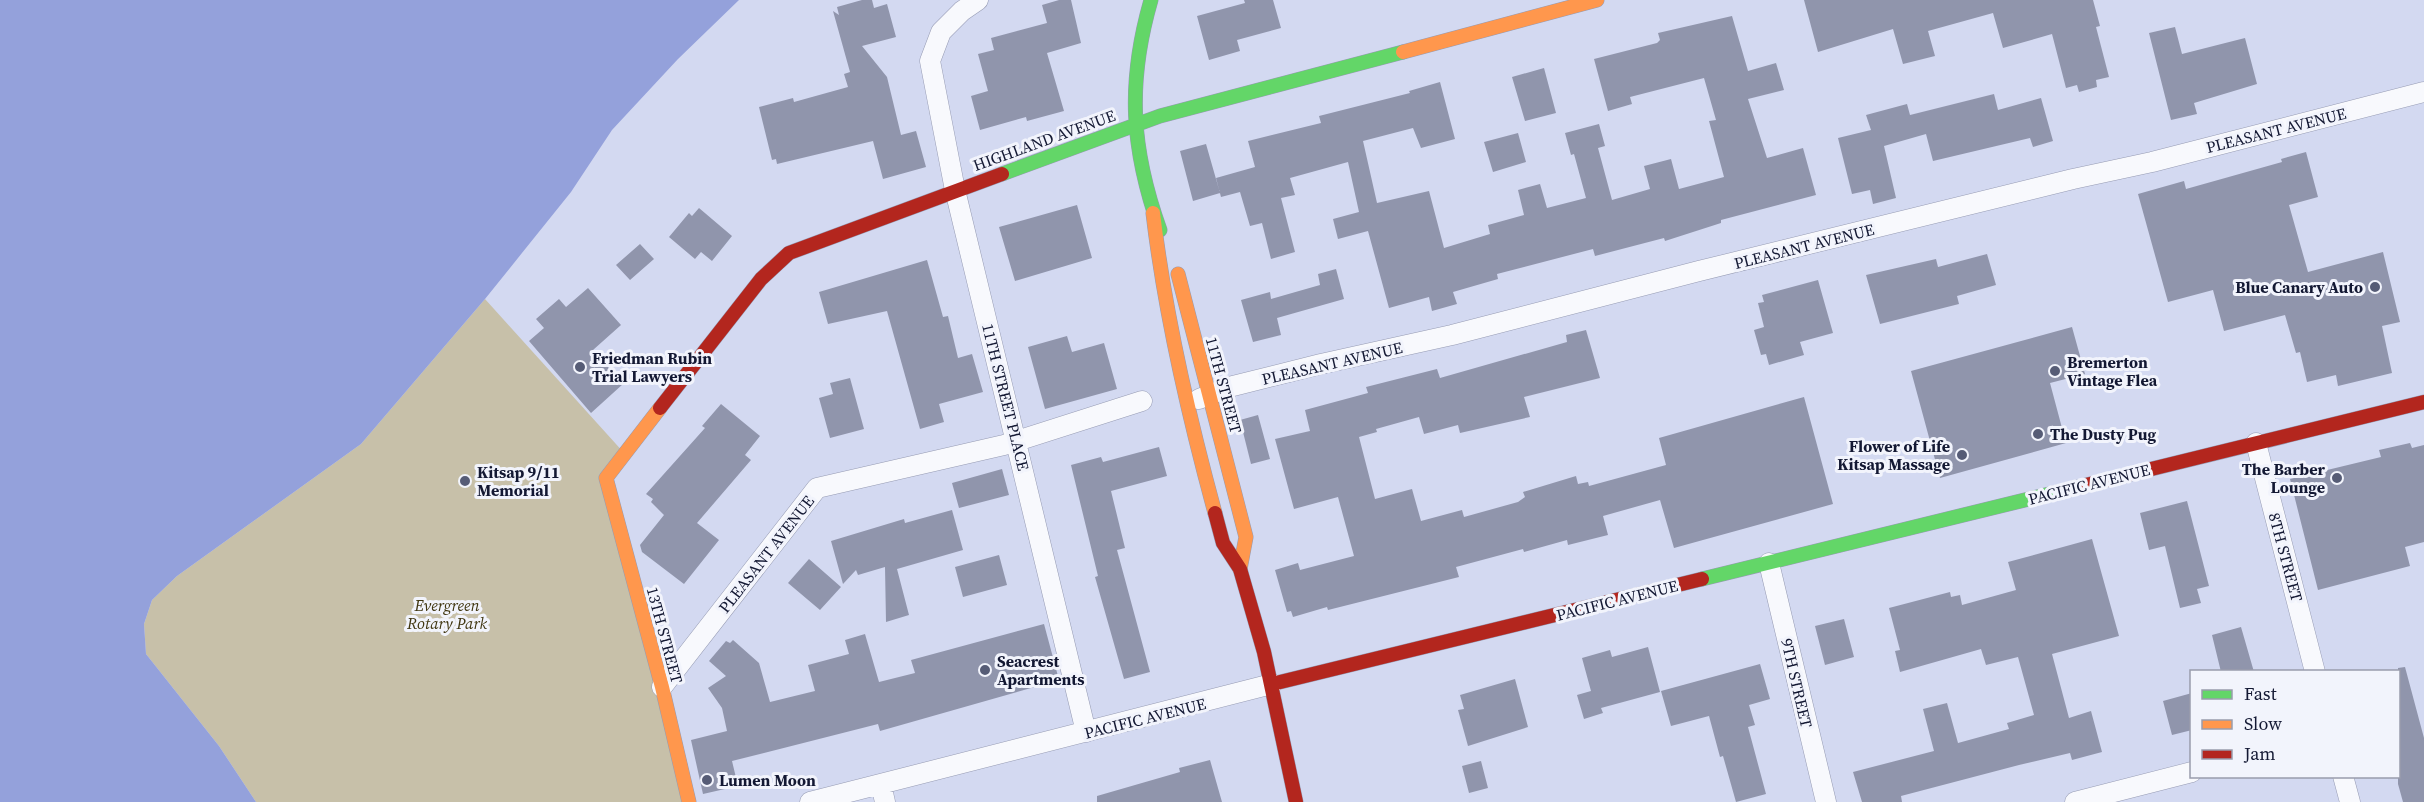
<svg xmlns="http://www.w3.org/2000/svg" width="2424" height="802" font-family="'Source Serif 4',serif">
	<rect width="100%" height="100%" fill="#d3d9f1"/>
	<path fill="#c7c0a9" d="M485 299 625 454 606 478 689 802H256L219 746 146 654 144 624 152 600 177 576 361 444Z"/>
	<path fill="#94a1db" d="M0 0H739L678 59 612 130 571 192 485 299 361 444 177 576 152 600 144 624 146 654 219 746 256 802H0Z"/>
	<path fill="#9095ac" d="M862 0H872L874 8 887 4 896 37 862 46 887 77 901 135 916 131 926 167 883 179 873 141 777 164 776 159 772 160 759 107 793 98 794 102 848 87 844 74 850 72 833 11 839 15 837 7Z
		M1059 0H1071L1081 43 1047 53 1064 111 1027 121 1026 117 980 130 971 96 988 91 978 54 994 50 991 38 1047 23 1042 5Z
		M1244 0H1273L1281 28 1237 40 1240 51 1209 60 1197 16 1245 3Z
		M1804 0H2093L2100 26 2096 27 2109 77 2096 80 2097 87 2079 92 2077 85 2066 88 2052 34 2003 48 1993 13 1928 31 1935 56 1903 64 1893 29 1818 52Z
		M1732 16 1748 71 1776 63 1784 90 1748 99 1767 158 1803 148 1816 195 1721 220V223L1665 241 1664 238 1595 256 1593 249 1497 274 1498 279 1453 292 1457 304 1432 311 1429 297 1389 308 1368 231 1338 239 1333 219 1359 212 1348 162 1290 178 1295 195 1281 198 1295 252 1271 259 1262 223 1250 226 1240 192 1221 197 1216 178 1255 167 1248 141 1321 123 1319 116 1410 93 1409 91 1440 82 1455 139 1421 148 1413 128 1363 141 1377 203 1429 191 1444 248 1490 234 1488 225 1524 215 1518 190 1540 184 1547 208 1586 198 1574 154 1571 155 1565 133 1599 124 1605 146 1598 148 1612 200 1650 189 1644 166 1671 159 1679 189 1724 177 1709 121 1716 120 1704 78 1630 97 1632 104 1608 111 1594 59 1657 43 1660 40 1658 33Z
		M2175 27 2182 54 2245 38 2257 84 2194 103 2197 114 2171 120 2149 33Z
		M1544 68 1556 113 1525 121 1512 77Z
		M1994 94 1998 110 2041 98 2053 141 2033 147 2030 138 1933 161 1926 134 1884 146 1896 198 1873 204 1870 190 1852 194 1838 138 1871 130 1866 115 1907 104 1910 115Z
		M1518 133 1526 162 1493 172 1484 142Z
		M1206 144 1220 193 1193 201 1180 151Z
		M2306 152 2318 197 2289 205 2308 272 2383 252 2400 322 2382 326 2392 373 2338 386 2336 375 2307 382 2300 352 2296 353 2285 315 2224 331 2213 290 2168 302 2138 194 2184 181 2186 189 2282 162 2281 159Z
		M1077 205 1092 258 1015 281 999 227Z
		M699 208 732 236 712 261 701 252 695 259 669 237 689 213 692 216Z
		M640 244 654 259 630 280 616 265Z
		M1987 254 1996 285 1957 296 1959 304 1880 324 1866 275 1936 259 1938 267Z
		M927 260 943 317 948 316 958 358 972 354 983 392 939 404 944 422 920 429 887 311 828 324 819 292Z
		M1336 269 1344 299 1277 318 1281 335 1253 342 1241 300 1270 292 1271 299 1320 285 1318 274Z
		M1818 280 1833 333 1800 342 1804 355 1769 365 1766 354 1761 355 1754 330 1764 327 1758 303 1764 302 1762 295Z
		M588 288 621 325 593 350 623 384 591 413 529 341 544 328 536 319 559 299 566 307Z
		M2072 327 2085 374 2050 383 2066 443 1940 478 1911 371Z
		M1586 330 1600 378 1524 397 1530 417 1460 433 1458 425 1424 434 1419 417 1376 429 1377 432 1359 437 1375 499 1412 489 1421 521 1462 510 1464 517 1518 502 1525 497 1523 492 1576 476 1578 484 1588 482 1589 486 1666 465 1659 438 1804 397 1833 504 1674 548 1660 500 1603 516 1608 535 1568 545 1567 540 1524 552 1523 549 1456 567 1459 577 1328 610 1327 607 1293 617 1291 611 1287 612 1275 570 1298 563 1300 570 1354 556 1338 497 1294 509 1275 439 1310 431 1305 410 1368 393 1366 387 1437 369 1440 378 1567 342 1566 335Z
		M1067 336 1072 352 1104 343 1117 389 1045 409 1028 347Z
		M850 378 864 429 830 438 819 398 833 394 830 383Z
		M721 404 760 436 745 455 751 460 697 523 719 540 684 584 642 552 640 545 664 515 651 502 653 499 646 494 705 428 702 426Z
		M1258 415 1270 459 1251 464 1240 420Z
		M2410 443 2412 448 2424 445V542L2405 547 2410 566 2318 590 2290 479 2381 457 2379 450Z
		M1159 447 1167 476 1111 491 1125 548 1117 550 1150 672 1124 679 1095 577 1098 576 1071 465 1101 457 1103 462Z
		M1002 469 1009 495 959 508 952 483Z
		M2187 501 2209 586 2197 589 2201 603 2180 608 2165 546 2149 550 2140 513Z
		M952 510 963 550 897 569 909 615 886 622 885 567 858 575 856 570 843 584 831 541 904 519 905 523Z
		M2092 539 2119 636 2052 654 2069 718 2091 711 2102 752 2072 760 2070 753 2019 765 1901 796 1902 802H1862L1853 772 1934 751 1923 709 1947 703 1958 743 2009 729 2007 723 2034 715 2018 657 1986 665 1981 649 1900 672 1895 651 1900 650 1889 608 1950 592 1951 597 1960 595 1962 605 2016 590 2008 562Z
		M999 555 1007 585 963 597 955 567Z
		M809 559 841 587 820 610 788 583Z
		M1844 619 1854 657 1825 665 1815 626Z
		M1044 624 1059 680 880 731 878 724 732 761 738 786 703 794 691 740 727 731 722 708 708 688 726 676 709 661 726 641 730 643 733 640 759 663 770 702 815 691 808 665 849 654 845 640 865 634 879 682 915 673 911 660Z
		M2241 627 2254 672H2221L2212 635Z
		M1648 647 1660 692 1601 708 1603 713 1584 719 1577 695 1591 691 1582 658 1610 650 1612 657Z
		M1760 664 1770 699 1749 705 1755 725 1748 727 1766 794 1736 802 1723 756 1720 757 1709 716 1671 726 1661 691Z
		M2405 667 2424 738V802H2403L2398 784V668Z
		M1515 679 1528 727 1468 746 1458 710 1464 709 1460 695Z
		M2192 693V730L2172 735 2163 701Z
		M1210 760 1222 802H1097V796L1180 772 1179 768Z
		M1481 761 1488 788 1469 793 1462 766Z"/>
	<g fill="none" stroke-linecap="round" stroke-linejoin="round">
		<g stroke="#969bb3" stroke-width="21">
			<path id="street" d="M978 0 962 11 941 32 930 61 955 190 1086 732
				M1199 399 1229 387 1321 364 1452 335 1699 271 2073 179 2152 162 2424 92
				M2256 443 2315 672
				M1769 563 1826 802
				M662 687 817 488 1004 445 1142 401
				M2343 776 2350 802
				M881 784 885 802
				M810 802 1272 684
				M2075 802 2192 772"/>
		</g>
		<g stroke="#969bb3" stroke-width="15">
			<path id="fast" d="M1151 0C1127 83 1131 149 1160 230
				M1002 174 1160 116 1403 52
				M1702 579 2082 486"/>
		</g>
		<g stroke="#969bb3" stroke-width="15">
			<path id="slow" d="M1403 52 1597 0
				M1153 213C1165 315 1188 414 1215 513
				M1178 274 1246 537 1240 569
				M660 408 606 478 662 687 689 802"/>
		</g>
		<g stroke="#969bb3" stroke-width="15">
			<path id="jam" d="M660 408 761 279 789 253 1002 174
				M2082 486 2424 402
				M1215 513 1223 543 1240 569 1264 652 1296 802
				M1272 684 1702 579"/>
		</g>
		<use href="#street" stroke="#f8f9fd" stroke-width="20"/>
		<use href="#fast" stroke="#63d668" stroke-width="14"/>
		<use href="#slow" stroke="#ff974d" stroke-width="14"/>
		<use href="#jam" stroke="#b3261e" stroke-width="14"/>
	</g>
	<g fill="#565c76" stroke="#f2f4fc" stroke-width="2">
		<circle cx="2375" cy="287" r="6"/>
		<circle cx="580" cy="367" r="6"/>
		<circle cx="2055" cy="371" r="6"/>
		<circle cx="2038" cy="434" r="6"/>
		<circle cx="1962" cy="455" r="6"/>
		<circle cx="2337" cy="478" r="6"/>
		<circle cx="465" cy="481" r="6"/>
		<circle cx="985" cy="670" r="6"/>
		<circle cx="707" cy="780" r="6"/>
	</g>
	<g text-anchor="middle" stroke-width="6" stroke-linejoin="round" paint-order="stroke">
		<g font-size="16" fill="#131833" stroke="#f2f4fc">
			<text transform="translate(2276 130) rotate(-14)" y="6">PLEASANT AVENUE</text>
			<text transform="translate(1044 140) rotate(-20)" y="6">HIGHLAND AVENUE</text>
			<text transform="translate(1804 246) rotate(-14)" y="6">PLEASANT AVENUE</text>
			<text transform="translate(1332 363) rotate(-13)" y="6">PLEASANT AVENUE</text>
			<text transform="translate(1224 385) rotate(75)" y="6">11TH STREET</text>
			<text transform="translate(1006 397) rotate(76)" y="6">11TH STREET PLACE</text>
			<text transform="translate(2089 484) rotate(-14)" y="6">PACIFIC AVENUE</text>
			<text transform="translate(766 554) rotate(-52)" y="6">PLEASANT AVENUE</text>
			<text transform="translate(2286 557) rotate(75)" y="6">8TH STREET</text>
			<text transform="translate(1617 600) rotate(-14)" y="6">PACIFIC AVENUE</text>
			<text transform="translate(665 635) rotate(75)" y="6">13TH STREET</text>
			<text transform="translate(1797 683) rotate(77)" y="6">9TH STREET</text>
			<text transform="translate(1145 718) rotate(-14)" y="6">PACIFIC AVENUE</text>
		</g>
		<g font-size="16" font-weight="bold" fill="#131833" stroke="#f2f4fc" text-anchor="start">
			<text x="2363" y="293" text-anchor="end">Blue Canary Auto</text>
			<text x="592" y="364">Friedman Rubin<tspan x="592" dy="18">Trial Lawyers</tspan></text>
			<text x="2067" y="368">Bremerton<tspan x="2067" dy="18">Vintage Flea</tspan></text>
			<text x="2050" y="440">The Dusty Pug</text>
			<text x="1950" y="452" text-anchor="end">Flower of Life<tspan x="1950" dy="18">Kitsap Massage</tspan></text>
			<text x="2325" y="475" text-anchor="end">The Barber<tspan x="2325" dy="18">Lounge</tspan></text>
			<text x="477" y="478">Kitsap 9/11<tspan x="477" dy="18">Memorial</tspan></text>
			<text x="997" y="667">Seacrest<tspan x="997" dy="18">Apartments</tspan></text>
			<text x="719" y="786">Lumen Moon</text>
		</g>
		<g font-size="16" font-style="italic" fill="#403610" stroke="#f2f4fc">
			<text x="447" y="611">Evergreen<tspan x="447" dy="18">Rotary Park</tspan></text>
		</g>
	</g>
	<rect x="2190" y="670" width="210" height="108" fill="#f2f4fc" stroke="#999cac" stroke-width="1.5"/>
	<rect x="2202" y="690" width="30" height="9" fill="#63d668" stroke="#999cac" stroke-width="1.5"/>
	<text x="2244" y="700" font-size="18" fill="#131833">Fast</text>
	<rect x="2202" y="720" width="30" height="9" fill="#ff974d" stroke="#999cac" stroke-width="1.5"/>
	<text x="2244" y="730" font-size="18" fill="#131833">Slow</text>
	<rect x="2202" y="750" width="30" height="9" fill="#b3261e" stroke="#999cac" stroke-width="1.5"/>
	<text x="2244" y="760" font-size="18" fill="#131833">Jam</text>
</svg>
